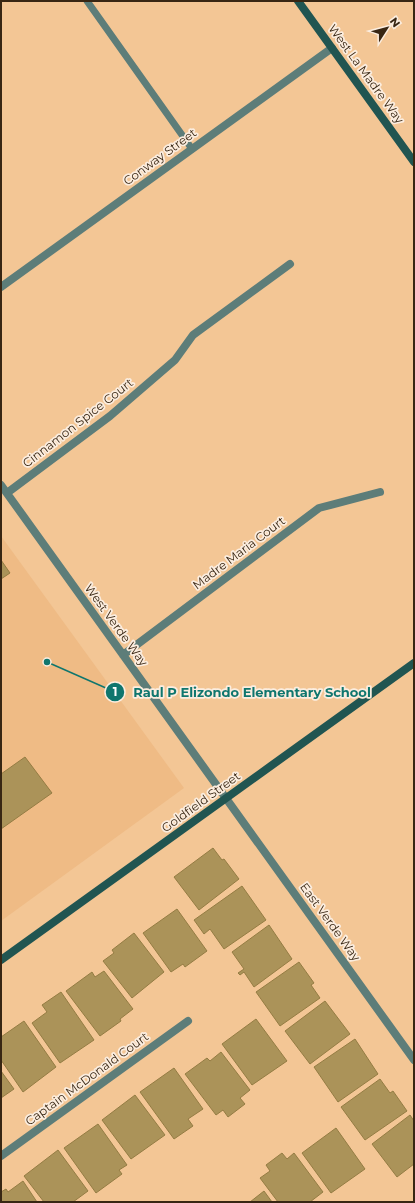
<svg xmlns="http://www.w3.org/2000/svg" width="415" height="1203" font-family="Montserrat,sans-serif">
	<rect width="100%" height="100%" fill="#f3c695"/>
	<path fill="#efbb85" d="M1 536 184 788 1 921Z"/>
	<path fill="#ab9359" stroke="#947c43" d="M1 560 10 573 1 579Z
		M25 757 52 793 1 829V774Z
		M213 848 222 860 224 859 239 879 199 910 174 877Z
		M242 886 266 920 224 949 210 929 204 934 194 920Z
		M177 909 207 951 185 967 183 964 171 972 143 933Z
		M269 925 292 959 254 987 244 972 240 975 238 973 244 969 232 952Z
		M134 933 164 972 132 998 103 961 114 953 112 950Z
		M299 962 314 983 311 985 320 998 280 1026 256 992Z
		M104 971 133 1009 120 1019 121 1021 100 1036 66 991 92 972 95 977Z
		M61 992 94 1040 60 1063 32 1023 47 1012 42 1005Z
		M325 1001 350 1034 310 1064 285 1031Z
		M256 1019 287 1061 252 1085 222 1044Z
		M24 1021 56 1067 23 1092 1 1060V1037Z
		M355 1039 378 1074 338 1102 314 1067Z
		M221 1052 250 1090 240 1098 245 1104 228 1117 223 1110 216 1115 185 1074 207 1058 210 1061Z
		M174 1068 203 1109 188 1119 193 1126 174 1139 140 1092Z
		M1 1071 14 1089 1 1098Z
		M380 1079 390 1093 393 1091 407 1111 365 1140 341 1107Z
		M135 1095 165 1135 131 1159 102 1120Z
		M410 1115 414 1121V1164L397 1177 372 1144Z
		M98 1124 127 1165 119 1170 122 1174 96 1193 64 1148Z
		M336 1128 365 1169 331 1193 302 1153Z
		M58 1150 88 1191 73 1202H44L24 1176Z
		M282 1153 287 1159 294 1153 323 1192 310 1202H278L260 1178 270 1171 266 1165Z
		M23 1181 37 1202H1V1192L6 1189 8 1192Z
		M264 1191 272 1202H250Z"/>
	<g fill="none" stroke-linecap="round" stroke-linejoin="round">
		<path stroke="#5d7d79" stroke-width="7" d="M87 1 192 149"/>
		<path stroke="#5d7d79" stroke-width="8" d="M1 287 332 48
			M1 485 414 1060
			M7 493 110 416 175 360 193 335 290 264
			M123 655 319 508 380 492
			M1 1156 188 1021"/>
		<path stroke="#215551" stroke-width="8" d="M298 1 414 162
			M1 960 414 663"/>
	</g>
	<g text-anchor="middle" stroke-width="3.5" stroke-linejoin="round" paint-order="stroke">
		<g font-size="12" fill="#382613" stroke="#fbeddf">
			<text transform="translate(366 74) rotate(54)" y="4">West La Madre Way</text>
			<text transform="translate(160 157) rotate(-36)" y="4">Conway Street</text>
			<text transform="translate(78 423) rotate(-38)" y="4">Cinnamon Spice Court</text>
			<text transform="translate(239 553) rotate(-37)" y="4">Madre Maria Court</text>
			<text transform="translate(116 625) rotate(54)" y="4">West Verde Way</text>
			<text transform="translate(201 802) rotate(-36)" y="4">Goldfield Street</text>
			<text transform="translate(330 922) rotate(54)" y="4">East Verde Way</text>
			<text transform="translate(87 1079) rotate(-36)" y="4">Captain McDonald Court</text>
		</g>
	</g>
	<path fill="none" stroke="#0f766e" stroke-width="1.5" d="M47 662L115 692"/>
	<g fill="#0f766e" stroke="#fbeddf" stroke-width="1.5">
		<circle cx="47" cy="662" r="4"/>
		<circle cx="115" cy="692" r="10"/>
	</g>
	<g font-size="12" text-anchor="middle" font-weight="bold" fill="#fff">
		<text x="115" y="696">1</text>
	</g>
	<g font-size="13" text-anchor="middle" font-weight="bold" fill="#0f766e" stroke="#fbeddf" stroke-width="3.5" stroke-linejoin="round" paint-order="stroke">
		<text x="252" y="697">Raul P Elizondo Elementary School</text>
	</g>
	<rect width="415" height="1203" fill="none" stroke="#382613" stroke-width="4"/>
	<g transform="translate(387 28) rotate(54)" stroke="#fbeddf" stroke-width="3" paint-order="stroke">
	<path d="M0-3L7 15L0 10L-7 15Z" fill="#382613"/>
	<text y="-6" font-size="11" font-weight="bold" text-anchor="middle" fill="#382613">N</text>
	</g>
</svg>
